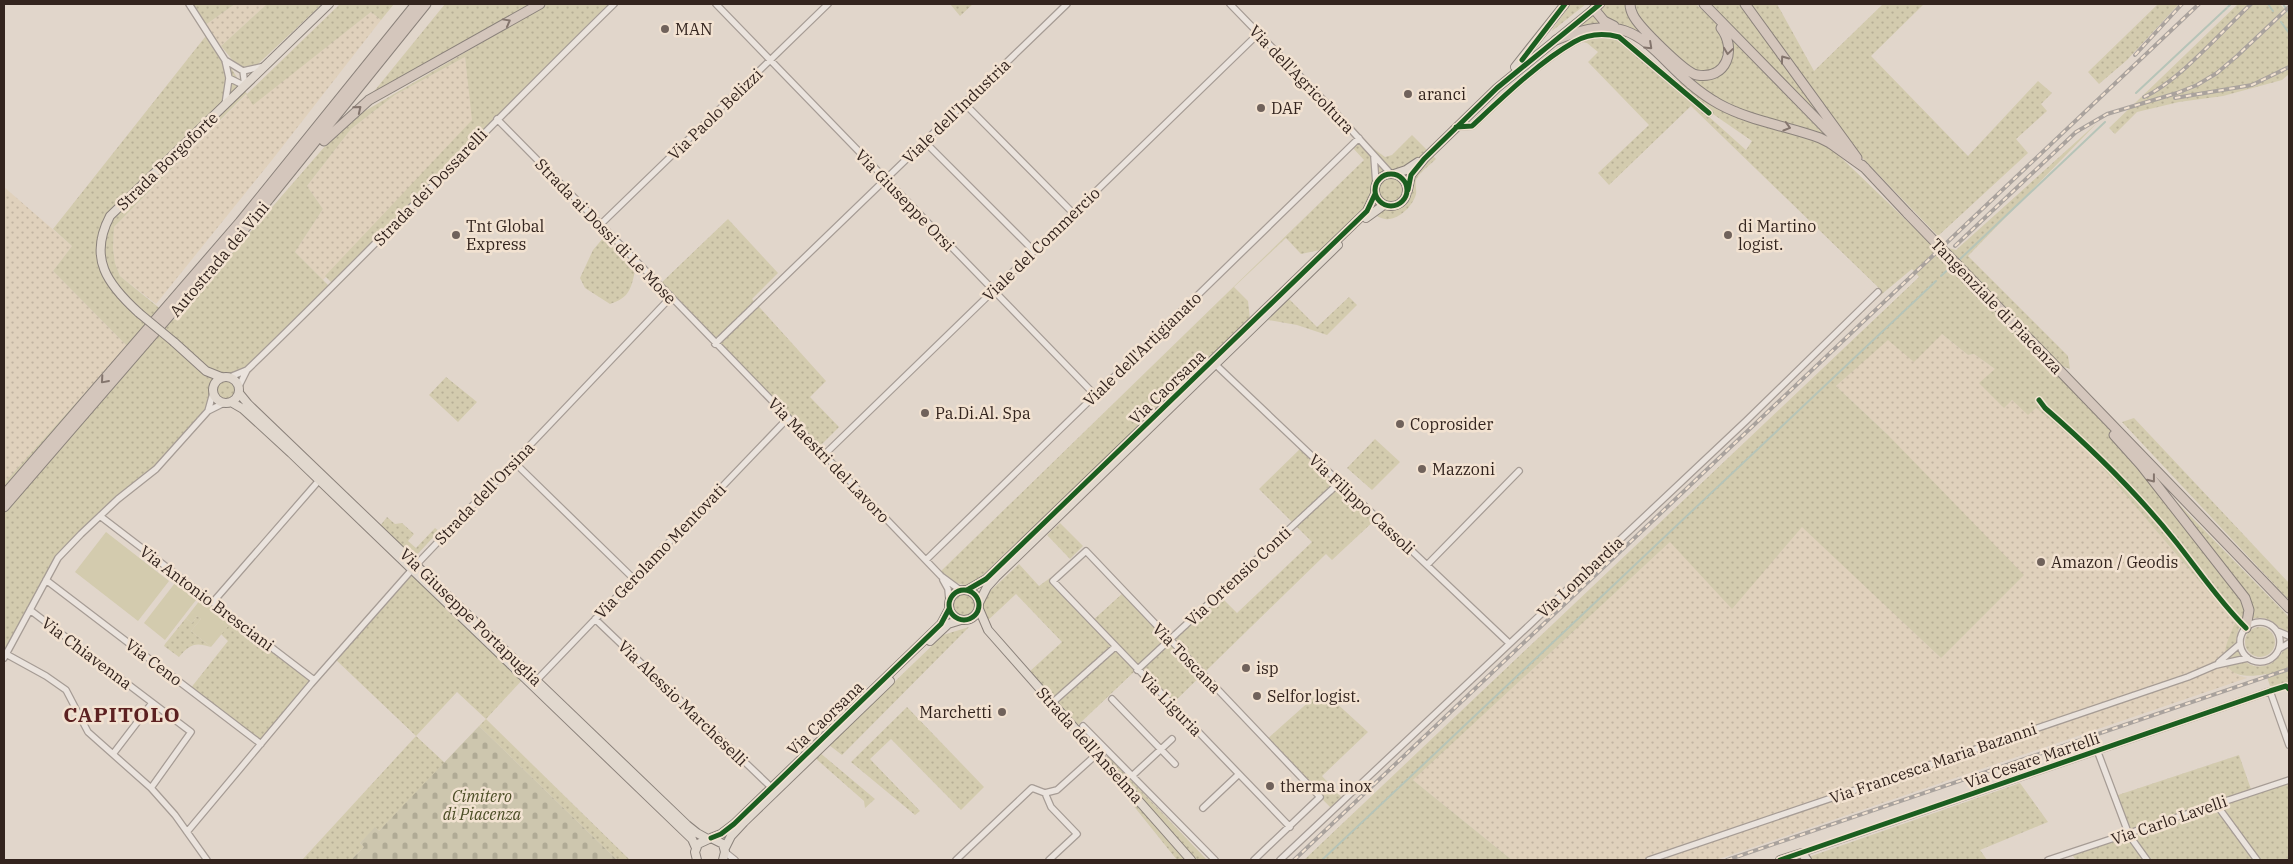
<svg xmlns="http://www.w3.org/2000/svg" width="2293" height="864" font-family="'IBM Plex Serif',serif">
	<defs>
		<pattern id="farmland-dots" width="8" height="8" patternUnits="userSpaceOnUse" patternTransform="scale(1.25)"><rect width="8" height="8" fill="#e0d1bc"/><path d="M2 2h.1M6 6h.1" fill="none" stroke="#c1b3a1" stroke-width="1.8" stroke-linecap="round"/></pattern>
		<pattern id="grass-dots" width="8" height="8" patternUnits="userSpaceOnUse" patternTransform="scale(1.25)"><rect width="8" height="8" fill="#d3cbae"/><path d="M2 2h.1M6 6h.1" fill="none" stroke="#b6ae95" stroke-width="1.8" stroke-linecap="round"/></pattern>
		<pattern id="cemetery-stones" width="16" height="16" patternUnits="userSpaceOnUse" patternTransform="scale(1.25)"><rect width="16" height="16" fill="#cdc6ae"/><path d="M2 7V4a2 2 0 0 1 4 0v3zM10 15v-3a2 2 0 0 1 4 0v3z" fill="#b0aa95"/></pattern>
	</defs>
	<rect width="100%" height="100%" fill="#e1d6cb"/>
	<path fill="url(#farmland-dots)" d="M235 4H267L221 46 204 26Z
		M371 12 381 20 272 160 156 304 120 276 115 263 113 248 114 227 247 94 253 104Z
		M465 57 473 120 323 280 295 252 323 209 307 186 351 129 395 95Z
		M4 187 72 246 53 271 127 346 4 483Z
		M1942 334 1968 355 1974 354 1995 369 2003 407 2012 400 2036 408 2089 452 2235 623 2225 657 2228 667 2238 675 2247 678 1716 860H1512L1413 780 1670 542 1802 526 1941 658 1887 434 1836 386 1888 339Z"/>
	<path fill="url(#grass-dots)" d="M191 4H235L204 26Z
		M267 4H322L257 65 242 67 234 62 221 46Z
		M340 4H394L381 20 371 12 253 105 246 94 114 227 113 248 115 263 120 276 174 320 346 122 548 4H615L335 286 325 276 472 120 465 57 395 95 351 129 307 186 323 209 295 252 332 289 255 364 244 379 243 390 238 400 226 406 218 407 197 422 157 469 101 517 58 559 4 657V483L127 346 53 271 72 246 53 229 209 32 247 94Z
		M445 4H532L371 95Z
		M950 4H973L960 16Z
		M1571 4H1586L1552 31 1553 28Z
		M1605 4H1627L1682 71 1718 73 1732 40 1826 136 1752 114 1707 93 1631 29 1615 24 1599 13 1600 8Z
		M1632 4H1696C1704 12 1720 24 1724 36 1732 58 1714 79 1691 70 1685 68 1644 27 1641 21 1637 16 1635 10 1632 4Z
		M1710 4H1741L1826 122 1825 123Z
		M1748 4H1777L1814 71 1883 4H1924L1871 56 1968 156 2038 81 2052 93 2041 104 2047 111 2016 139 2028 153 1938 236 1849 144Z
		M2158 4H2179L2127 60 2099 84 2088 72Z
		M2238 4H2280L2289 14V74L2282 80 2223 96 2179 102 2137 112 2115 134 2109 128Z
		M1592 14H1594L1600 23 1580 26Z
		M1592 34 1620 37 1746 150 1752 141 1710 112 1678 84 1681 81 1766 125 1829 146 1930 243 1956 250 2098 122 1968 256 2068 356 2070 369 2045 360 2168 493 2289 617V633C2279 630 2274 619 2263 618 2222 613 2232 680 2270 664 2278 660 2282 651 2289 645V686H2270L2266 674C2250 677 2227 679 2225 657 2224 646 2231 633 2235 623L2089 452 2036 408 2028 415 2012 400 2004 408 1979 383 1995 369 1974 354 1968 355 1942 334 1914 362 1888 340 1836 386 1887 434 2024 575 1941 658 1802 527 1732 609 1670 542 1413 780 1512 860H1304L1919 277 1912 269 1841 328 1881 290 1691 106 1609 185 1598 173 1649 125 1588 62 1598 52 1587 43 1574 40Z
		M1412 135 1436 159C1430 165 1421 171 1417 178 1414 183 1417 189 1416 194 1413 206 1398 221 1385 219 1377 218 1371 211 1366 206L1320 250 1301 254 1286 238 1234 287 1248 301 1250 319 975 583C961 589 952 580 940 572L1364 160 1352 147 1359 138 1385 157 1392 155Z
		M728 219 778 273 752 299 826 381 810 397 839 427 818 448 659 285Z
		M604 237 635 271C631 289 629 298 610 304L585 288 580 278 593 250Z
		M1349 297 1357 305 1327 335 1297 325 1268 320 1289 299 1317 327Z
		M446 377 477 402 458 422 429 395Z
		M2134 418 2289 583V600L2122 422Z
		M1375 439 1400 462 1372 490 1347 468Z
		M1302 447 1376 519 1332 560 1326 554 1171 705 1137 669 1077 726 1029 672 1062 642 1016 594 985 623 982 605 988 593 1019 564 1039 586 1050 578 1091 622 1124 592 1170 639 1218 594 1237 613 1312 542 1259 489Z
		M387 517 395 524 402 523 414 534 408 541 416 548 435 528 439 531 414 558 380 526Z
		M1060 523 1083 546 1070 559 1047 535Z
		M412 570 524 678 486 719 630 860H617L479 726 486 719 457 692 416 736 445 763 379 831 375 828 360 843 364 847 351 860H302L416 736 334 658Z
		M951 605a13 13 0 1 1 26 0a13 13 0 1 1-26 0Z
		M197 616 201 619 191 631 211 647C195 642 190 644 179 657L164 646 165 644 186 618 192 623Z
		M234 619 314 681 261 744 190 689 228 641 221 634Z
		M2245 642a15 15 0 1 1 30 0a15 15 0 1 1-30 0Z
		M969 627 842 755 829 745 943 635Z
		M1322 690 1368 732 1322 776 1344 800 1333 810 1265 741Z
		M907 707 984 787 961 810 891 739 870 759 920 811 915 815 851 762Z
		M819 752 875 799 865 808 864 801 814 757Z
		M2239 755 2252 792 2289 780V860H2076L2072 855 2130 834 2115 796Z
		M1108 756 1207 860H1177L1100 764Z
		M2020 783 2048 822 1980 850 1987 860H1800Z"/>
	<path fill="url(#cemetery-stones)" d="M479 726 617 860H351L364 847 360 843 375 827 379 831Z"/>
	<path fill="#d3cbae" d="M106 532 169 581 138 621 75 572Z
		M175 583 196 600 165 640 144 623Z
		M204 595 234 619 211 647 191 631 201 619 197 616 192 623 186 618Z"/>
	<g fill="none" stroke-linecap="round" stroke-linejoin="round">
		<path stroke="#b6c4b8" stroke-width="2" d="M2268 4 2273 11
			M2283 4 2289 13
			M2281 22 2289 33
			M2136 93 2231 4
			M1958 261 2105 122
			M1941 276 1954 264
			M1322 860 1936 281"/>
		<g stroke="#a69c95" stroke-width="8">
			<path id="minor" d="M189 4 225 60 229 78 225 105
				M716 4 1095 395
				M1230 4 1335 112 1391 174
				M225 60 243 71 265 66
				M243 71 245 86
				M229 78 245 86
				M964 103 1073 213
				M497 119C646 270 794 423 941 576L960 590
				M1456 127 1472 126C1502 98 1539 62 1574 42 1588 34 1604 33 1619 37L1709 113
				M925 142 1034 251
				M1374 157 1376 184
				M601 224 828 4
				M715 344 1067 4
				M1216 365 1509 643
				M230 377 247 370
				M239 386 247 370C372 250 490 125 614 4
				M208 411 213 393
				M824 455 1259 33
				M514 462 634 579
				M100 516 314 680
				M926 560 1359 138
				M1427 565 1519 471
				M46 580 261 744
				M943 580 948 589 949 600
				M213 602 322 477
				M30 610 191 732 151 788
				M595 619 772 788
				M2240 642a20 20 0 1 1 40 0a20 20 0 1 1-40 0Z
				M2277 631 2289 636
				M2279 649 2289 643
				M6 654 46 676 66 690 88 732 151 788 175 815 207 860
				M4 658 58 558 81 534 118 499 156 469 208 411 224 403
				M2219 662 2240 644
				M1137 670 1340 482
				M535 682 788 418
				M1112 699 1175 764
				M1052 703 1115 647
				M1083 726 1215 860
				M2097 750 2129 835 2147 860
				M113 754 152 703
				M1132 776 1172 739
				M2216 804 2257 860
				M1203 808 1239 774
				M187 832 311 684 416 565 670 298
				M725 852 735 860
				M1802 853 2270 691 2289 745
				M956 860 1032 788 1045 793
				M1049 860 1077 834 1051 807 1045 793 1057 790 1097 754
				M1254 860 1320 797 1086 551 1053 581 1290 827
				M1280 860 1746 421 1878 292
				M1649 860 2188 677 2216 665 2248 658
				M2048 860 2289 780"/>
		</g>
		<g stroke="#8b827b" stroke-width="10">
			<path id="major" d="M1515 67 1565 4
				M1375 190a16 16 0 1 1 32 0a16 16 0 1 1-32 0Z
				M1394 174 1406 170 1418 162
				M1408 190 1411 175 1424 159 1497 88 1600 4
				M1366 218 1384 205
				M139 313C107 284 88 258 110 216L329 4
				M174 342 206 371 221 377
				M213 390a13 13 0 1 1 26 0a13 13 0 1 1-26 0Z
				M239 393 248 404 687 825 697 833 706 838
				M231 402 243 409 291 453 692 839 696 848
				M949 605a15 15 0 1 1 30 0a15 15 0 1 1-30 0Z
				M967 590 986 579 1367 211 1375 194
				M979 603 987 587 996 577 1338 245
				M979 609 988 630 1191 860
				M930 641 948 624 961 620
				M711 838 721 834 734 824 941 624 949 609
				M725 848 731 836 744 822 890 681
				M697 860 695 852 698 844 711 838 723 844 725 852 723 860
				M1780 860 1802 853 1807 860"/>
		</g>
		<g stroke="#8b827b" stroke-width="11">
			<path id="highway" d="M1630 4C1630 8 1631 11 1633 15 1639 27 1685 73 1697 75 1727 80 1737 49 1721 28
				M1704 4 1844 147
				M1745 4 1857 158
				M1594 9 1604 21 1614 26
				M1556 40C1647 0 1651 66 1719 104 1750 121 1787 126 1820 138L1830 143 1865 168
				M324 141 369 100 540 4
				M1862 165 1908 214
				M1974 282 2289 608
				M2114 435 2141 465 2245 598 2249 610 2246 628
				M4 495 240 222 416 4
				M4 507 252 220 426 4"/>
		</g>
		<use href="#minor" stroke="#eae3dd" stroke-width="5.5"/>
		<use href="#major" stroke="#e1d8ce" stroke-width="8"/>
		<use href="#highway" stroke="#d4c6bc" stroke-width="9"/>
		<g stroke="#a9a29d" stroke-width="4">
			<path id="rail" d="M2135 55 2182 4
				M2144 97C2179 81 2222 31 2251 4
				M2175 98 2252 85 2289 67
				M1955 246 2076 132 2107 114 2177 93 2197 85 2217 73 2237 56 2289 7
				M1294 860 2199 4
				M1727 860 2289 669"/>
		</g>
		<use href="#rail" stroke="#f2e2d1" stroke-width="2" stroke-dasharray="5.5" stroke-linecap="butt"/>
		<g stroke="#8b827b" stroke-width="10" stroke-linecap="butt">
			<path id="major-bridge" d="M139 313 174 342"/>
		</g>
		<g stroke="#8b827b" stroke-width="11" stroke-linecap="butt">
			<path id="highway-bridge" d="M1908 214 1974 282"/>
		</g>
		<use href="#major-bridge" stroke="#e1d8ce" stroke-width="8"/>
		<use href="#highway-bridge" stroke="#d4c6bc" stroke-width="9"/>
		<g stroke="#f2e2d1" stroke-width="8">
			<path id="cycleway" d="M1522 60 1565 4
				M1456 127 1472 126C1502 98 1539 62 1574 42 1588 34 1604 33 1619 37L1709 113
				M1375 190a16 16 0 1 1 32 0a16 16 0 1 1-32 0Z
				M1408 190 1411 175 1424 159 1497 88 1600 4
				M2039 400 2045 408C2092 449 2137 493 2176 542 2199 571 2219 601 2246 628
				M949 605a15 15 0 1 1 30 0a15 15 0 1 1-30 0Z
				M967 590 986 579 1367 211 1375 194
				M711 838 721 834 734 824 941 624 949 609
				M1780 860 2270 691 2286 686 2289 689"/>
		</g>
		<use href="#cycleway" stroke="#1b5e20" stroke-width="5"/>
	</g>
	<defs><path id="oneway-chevron" d="M-2-3.5L2.5 0L-2 3.5" fill="none" stroke-width="1.6" stroke-linecap="round" stroke-linejoin="round" transform="scale(1.25)"/></defs>
	<g stroke="#84756d">
		<use href="#oneway-chevron" transform="translate(507 22) rotate(-29)"/>
		<use href="#oneway-chevron" transform="translate(1649 46) rotate(43)"/>
		<use href="#oneway-chevron" transform="translate(1728 51) rotate(98)"/>
		<use href="#oneway-chevron" transform="translate(1784 59) rotate(-126)"/>
		<use href="#oneway-chevron" transform="translate(358 109) rotate(-39)"/>
		<use href="#oneway-chevron" transform="translate(1787 127) rotate(16)"/>
		<use href="#oneway-chevron" transform="translate(104 380) rotate(131)"/>
		<use href="#oneway-chevron" transform="translate(2152 479) rotate(52)"/>
	</g>
	<g fill="#70625b" stroke="#f2e2d1" stroke-width="2">
		<circle cx="665" cy="29" r="5"/>
		<circle cx="1408" cy="94" r="5"/>
		<circle cx="1261" cy="108" r="5"/>
		<circle cx="456" cy="235" r="5"/>
		<circle cx="1728" cy="235" r="5"/>
		<circle cx="925" cy="413" r="5"/>
		<circle cx="1400" cy="424" r="5"/>
		<circle cx="1422" cy="469" r="5"/>
		<circle cx="2041" cy="562" r="5"/>
		<circle cx="1246" cy="668" r="5"/>
		<circle cx="1257" cy="696" r="5"/>
		<circle cx="1002" cy="712" r="5"/>
		<circle cx="1270" cy="786" r="5"/>
	</g>
	<g text-anchor="middle" stroke-width="5" stroke-linejoin="round" paint-order="stroke">
		<g font-size="16" fill="#33241e" stroke="#f2e2d1" text-anchor="start">
			<text x="675" y="35">MAN</text>
			<text x="1418" y="100">aranci</text>
			<text x="1271" y="114">DAF</text>
			<text x="466" y="232">Tnt Global<tspan x="466" dy="18">Express</tspan></text>
			<text x="1738" y="232">di Martino<tspan x="1738" dy="18">logist.</tspan></text>
			<text x="935" y="419">Pa.Di.Al. Spa</text>
			<text x="1410" y="430">Coprosider</text>
			<text x="1432" y="475">Mazzoni</text>
			<text x="2051" y="568">Amazon / Geodis</text>
			<text x="1256" y="674">isp</text>
			<text x="1267" y="702">Selfor logist.</text>
			<text x="992" y="718" text-anchor="end">Marchetti</text>
			<text x="1280" y="792">therma inox</text>
		</g>
		<g font-size="16" fill="#33241e" stroke="#f2e2d1">
			<text transform="translate(1302 79) rotate(46)" y="6">Via dell'Agricoltura</text>
			<text transform="translate(956 111) rotate(-44)" y="6">Viale dell'Industria</text>
			<text transform="translate(715 114) rotate(-44)" y="6">Via Paolo Belizzi</text>
			<text transform="translate(167 161) rotate(-44)" y="6">Strada Borgoforte</text>
			<text transform="translate(430 187) rotate(-46)" y="6">Strada dei Dossarelli</text>
			<text transform="translate(905 200) rotate(46)" y="6">Via Giuseppe Orsi</text>
			<text transform="translate(606 231) rotate(46)" y="6">Strada ai Dossi di Le Mose</text>
			<text transform="translate(1041 244) rotate(-44)" y="6">Viale del Commercio</text>
			<text transform="translate(219 259) rotate(-50)" y="6">Autostrada dei Vini</text>
			<text transform="translate(1997 306) rotate(46)" y="6">Tangenziale di Piacenza</text>
			<text transform="translate(1142 349) rotate(-44)" y="6">Viale dell'Artigianato</text>
			<text transform="translate(1167 387) rotate(-44)" y="6">Via Caorsana</text>
			<text transform="translate(829 460) rotate(46)" y="6">Via Maestri del Lavoro</text>
			<text transform="translate(484 493) rotate(-46)" y="6">Strada dell'Orsina</text>
			<text transform="translate(1362 504) rotate(43)" y="6">Via Filippo Cassoli</text>
			<text transform="translate(660 551) rotate(-46)" y="6">Via Gerolamo Mentovati</text>
			<text transform="translate(1238 576) rotate(-43)" y="6">Via Ortensio Conti</text>
			<text transform="translate(1580 577) rotate(-43)" y="6">Via Lombardia</text>
			<text transform="translate(207 598) rotate(37)" y="6">Via Antonio Bresciani</text>
			<text transform="translate(471 617) rotate(44)" y="6">Via Giuseppe Portapuglia</text>
			<text transform="translate(87 653) rotate(37)" y="6">Via Chiavenna</text>
			<text transform="translate(1187 658) rotate(46)" y="6">Via Toscana</text>
			<text transform="translate(154 662) rotate(37)" y="6">Via Ceno</text>
			<text transform="translate(683 703) rotate(44)" y="6">Via Alessio Marcheselli</text>
			<text transform="translate(1171 704) rotate(46)" y="6">Via Liguria</text>
			<text transform="translate(825 718) rotate(-44)" y="6">Via Caorsana</text>
			<text transform="translate(1090 745) rotate(48)" y="6">Strada dell'Anselma</text>
			<text transform="translate(2032 760) rotate(-19)" y="6">Via Cesare Martelli</text>
			<text transform="translate(1933 763) rotate(-19)" y="6">Via Francesca Maria Bazanni</text>
			<text transform="translate(2169 820) rotate(-19)" y="6">Via Carlo Lavelli</text>
		</g>
		<g font-size="16" font-style="italic" fill="#4c4e26" stroke="#f2e2d1">
			<text x="482" y="802">Cimitero<tspan x="482" dy="18">di Piacenza</tspan></text>
		</g>
		<g font-size="21" font-weight="bold" letter-spacing="1" fill="#5c2121" stroke="#f2e2d1">
			<text x="122" y="722">CAPITOLO</text>
		</g>
	</g>
	<rect width="2293" height="864" fill="none" stroke="#33241e" stroke-width="10"/>
</svg>
